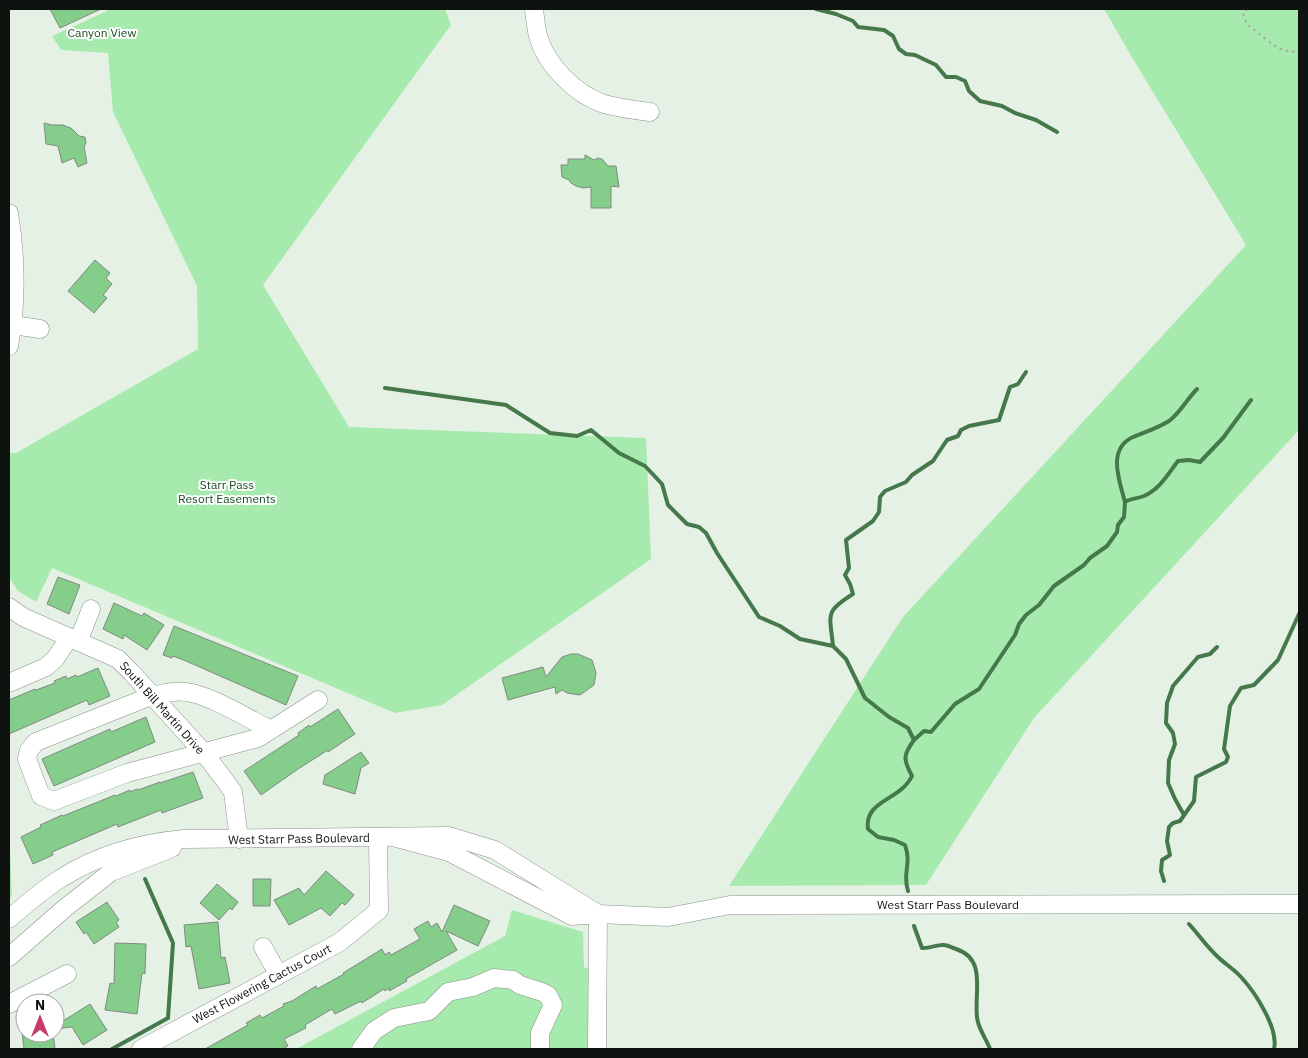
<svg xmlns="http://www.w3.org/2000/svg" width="1308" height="1058" font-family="'IBM Plex Sans',sans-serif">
	<rect width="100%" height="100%" fill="#e6f1e6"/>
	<path fill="#a6ebad" d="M107 9H445L451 25 263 285 349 427 646 438 651 559 442 705 395 713 52 568 36 602 18 591 9 577V453H16L198 349 197 286 113 112 108 53 61 50 52 36 107 11Z
		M1104 9H1299V430L1034 718 926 885 729 886 903 617 1246 245 1136 64Z
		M9 825 12 896 9 899Z
		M512 910 583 932 584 967 597 973V1049H296L505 936Z"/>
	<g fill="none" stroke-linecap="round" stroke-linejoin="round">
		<path stroke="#45784b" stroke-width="4" d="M816 9 836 14 853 21 858 27 884 30 893 36 899 49 906 54 915 55 936 65 946 77H956L965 81 969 91 980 101 1002 106 1015 113 1036 120 1057 132
			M385 388 506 405 550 433 577 436 591 430 619 453 645 466 662 484 668 505 687 524 699 527 706 533 717 553 759 617 780 626 800 639 833 646 846 659 865 698 889 717 908 728 914 740C903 755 903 759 912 776 900 801 864 800 868 829L878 837 894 840 905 845C912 864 902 873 908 891
			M1125 502C1119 480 1107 449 1133 437 1145 432 1158 428 1169 421 1180 413 1187 399 1197 389
			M833 646C830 614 824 612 853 594L850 584 845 575 849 568 846 540 873 521 879 512 880 497 885 491 906 482 912 475 933 461 947 440 958 436 961 430 969 426 999 420 1010 387 1018 384 1026 372
			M914 740 924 731 931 732 955 704 979 689 1015 635 1019 624 1026 615 1039 605 1054 586 1084 565 1090 558 1107 546 1117 532 1118 525 1124 517 1125 502C1131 498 1137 499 1144 496 1160 489 1168 474 1178 461L1189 460 1200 462 1223 438 1251 400
			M1184 815 1175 799 1168 783 1169 760 1175 744 1173 733 1166 723 1167 703 1173 686 1198 657 1210 654 1217 647
			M1164 881 1161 871 1162 860 1170 855 1167 841 1169 827 1173 823 1180 821 1194 801 1196 777 1226 762 1228 757 1224 749 1230 706 1241 688 1254 685 1278 660 1299 614
			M1189 924C1199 935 1207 947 1218 957 1225 964 1234 969 1241 977 1255 992 1279 1029 1274 1049
			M914 926 922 948C929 949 938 944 944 945 948 945 952 948 956 949 987 959 974 992 977 1017 978 1029 986 1038 990 1049
			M112 1049 168 1018 173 943 145 879"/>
	</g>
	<path fill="#84cd8b" stroke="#808a81" d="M50 9H101L60 28Z
		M44 123 52 125H63L71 128 79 136 85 137 86 143 84 147 87 163 78 167 74 158 62 163 58 146 46 144Z
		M585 155 594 160 598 158 602 159 608 166H616L619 187 611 186V208H591V187L583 188 576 186 571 183 569 180 562 177 561 165H568V159H585Z
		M95 260 110 273 106 278 112 284 103 295 107 298 94 313 68 291Z
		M58 577 80 585 69 614 47 604Z
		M114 603 142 616 144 613 164 625 147 650 124 635 123 639 103 629Z
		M174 626 298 676 286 705 186 661 173 656 172 658 163 655Z
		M571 654H578L592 660 596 673 594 685 580 695 567 693 562 690 556 694 555 687 508 700 502 678 543 667 546 677 562 657Z
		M98 668 110 696 89 705 87 700 9 734V700L35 689 36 690 55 683 54 681 66 676 67 679 76 675 77 677Z
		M338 709 355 734 328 752V750L298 769 261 795 244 771 299 735 298 733 309 725 310 727Z
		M146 717 155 742 54 786 42 759 110 729 111 732Z
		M361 752 369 763 361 768 355 794 323 784 325 775Z
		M193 772 203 798 162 813 161 810 118 827 117 824 52 852 53 855 33 864 21 837 41 827 40 825 62 815 63 816 115 795 116 796 130 790V792L137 789 138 790 160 782V783Z
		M326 871 354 895 345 905 342 903 330 916 321 908 289 925 274 900 299 888 304 895Z
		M253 879H271L270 906H253Z
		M217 884 238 902 232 910 230 908 219 920 200 903Z
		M107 902 119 920 116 922 119 927 94 944 86 932 84 934 76 922Z
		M454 905 490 921 478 946 446 931 457 950 406 979 407 981 389 991V988L385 991 384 989 362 1003 361 1001 335 1014 332 1009 305 1025 306 1028 284 1039 288 1046 282 1049H205L248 1025 246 1023 260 1015 262 1018 284 1006 283 1004 292 1001 316 986 317 989 344 974 343 973 382 949 385 955 389 952 391 955 420 939 414 929 428 921 431 927 437 923 442 932Z
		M218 922 221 958 225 957 230 983 199 989 191 946 186 947 184 925Z
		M115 943 146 944 145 974 142 973 137 1014 105 1010 110 983 114 984Z
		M90 1004 107 1030 83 1045 72 1027 55 1029V1026Z
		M22 1033H53L55 1049H24Z"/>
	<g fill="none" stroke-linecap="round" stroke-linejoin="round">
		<g stroke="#899389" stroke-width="19">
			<path id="minor" d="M534 9C535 18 536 27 538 36 546 65 575 94 604 104 619 108 634 110 650 112
				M9 213C16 257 17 302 9 346
				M13 325 40 329
				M9 607 23 617 118 659 131 672 204 753 226 782 233 792 239 839
				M78 642 91 609
				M9 683 46 667 55 659 69 638
				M271 730C249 719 208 694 186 692 174 690 162 694 151 696L36 742 29 750 27 759 41 796 54 801 127 773 258 738 318 700
				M393 837 449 852 572 916 598 914 668 917 730 905 1299 904
				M9 919C25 905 42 890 60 879 97 855 140 843 184 839L449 836 495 850 598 914
				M263 947 278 974
				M9 957 65 908 111 872 172 848
				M9 1004 67 974
				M141 1049 340 942 379 910 378 838
				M361 1049 374 1031 394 1018 429 1011 448 992 473 987 494 978 513 980 520 985 542 992 548 995 553 1005 540 1033V1049
				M597 1049 598 914"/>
		</g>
		<path stroke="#a4ada4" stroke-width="2" stroke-dasharray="2.5 4" stroke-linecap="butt" d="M1247 9 1243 13 1247 25C1258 31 1273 48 1284 50 1290 52 1293 50 1299 54"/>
		<use href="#minor" stroke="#fff" stroke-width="18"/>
	</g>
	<g text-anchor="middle" stroke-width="4" stroke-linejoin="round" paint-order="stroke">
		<g font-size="12" fill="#174b20" stroke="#fff">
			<text x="102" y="37">Canyon View</text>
			<text x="227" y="489">Starr Pass<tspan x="227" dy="14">Resort Easements</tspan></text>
		</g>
		<g font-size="12" fill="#0f130f" stroke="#fff">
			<text transform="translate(162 708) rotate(48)" y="4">South Bill Martin Drive</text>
			<text transform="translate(299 839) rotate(-1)" y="4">West Starr Pass Boulevard</text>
			<text x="948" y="909">West Starr Pass Boulevard</text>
			<text transform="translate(262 984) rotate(-28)" y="4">West Flowering Cactus Court</text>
		</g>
	</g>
	<rect width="1308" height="1058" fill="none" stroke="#0f130f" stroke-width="20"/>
	<g transform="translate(40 1018)"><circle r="24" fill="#ffffff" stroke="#9fa19f"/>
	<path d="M0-4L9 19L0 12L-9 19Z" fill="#c83b6a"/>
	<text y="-8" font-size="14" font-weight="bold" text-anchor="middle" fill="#0f130f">N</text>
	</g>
</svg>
